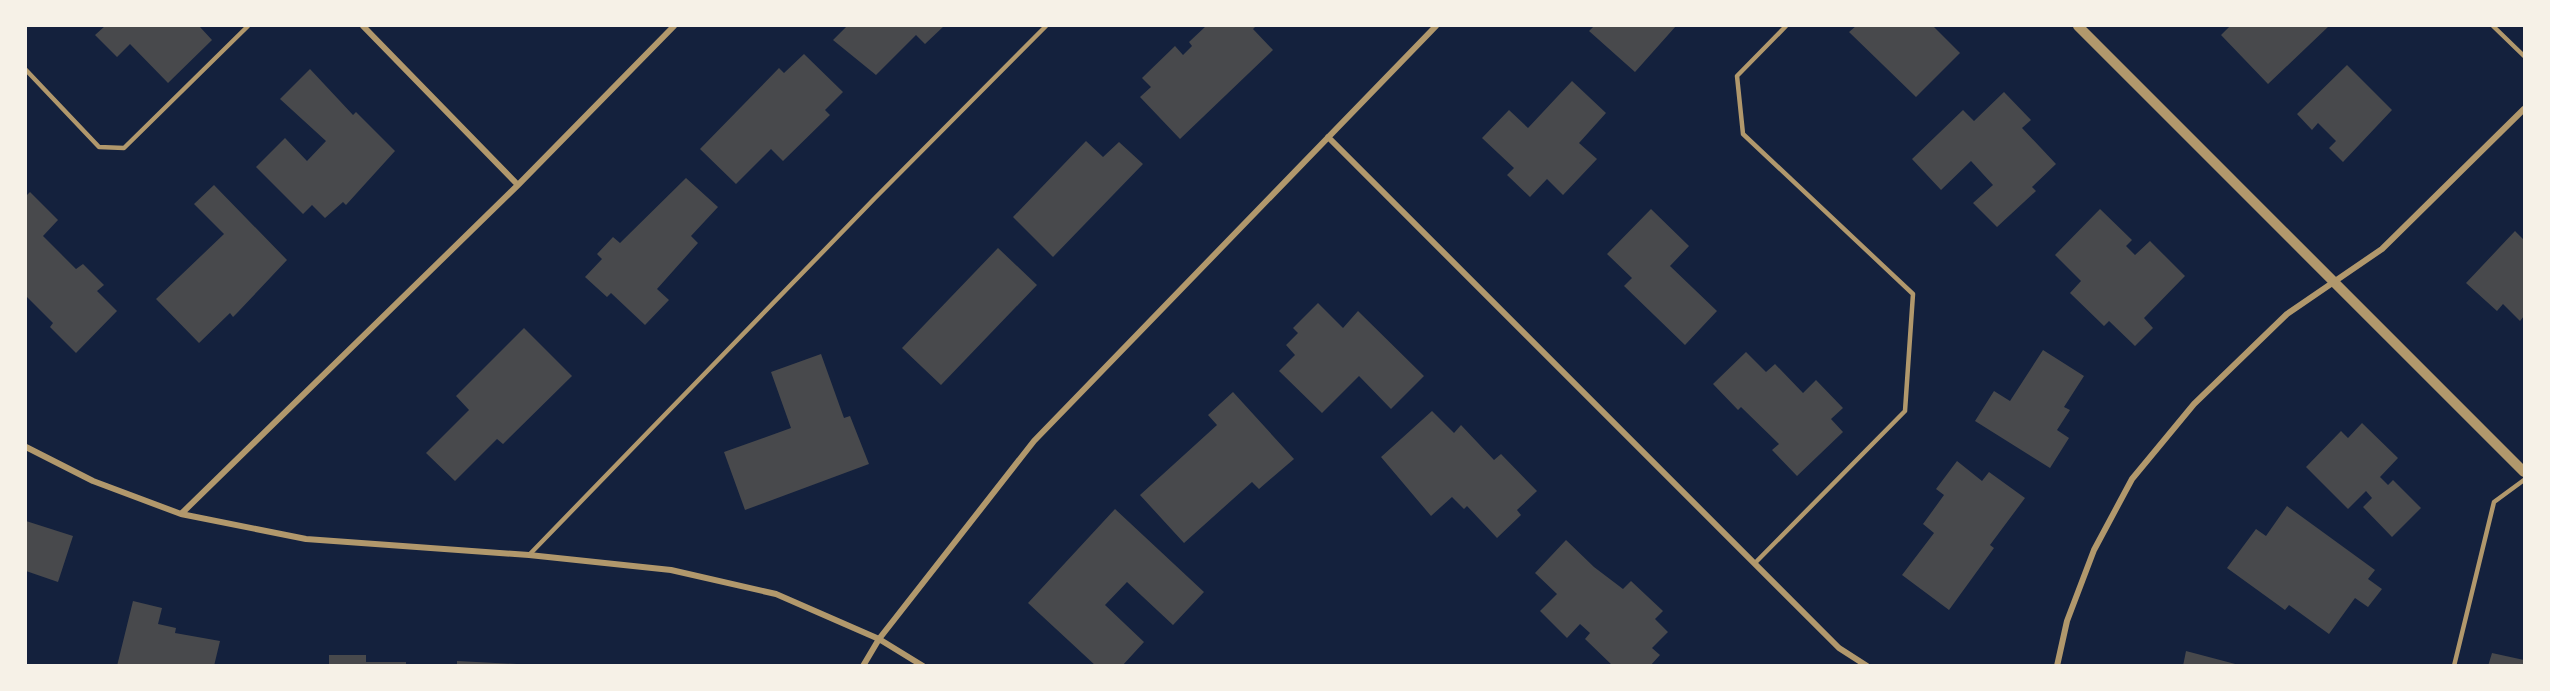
<svg xmlns="http://www.w3.org/2000/svg" width="2550" height="691" font-family="Quicksand,sans-serif">
	<rect width="100%" height="100%" fill="#14213d"/>
	<path fill="#48494c" d="M105 26H201L200 27 212 40 168 83 130 44 117 57 95 35Z
		M847 26H944L925 44 916 35 876 75 833 40Z
		M1206 26H1256L1253 29 1273 50 1180 139 1140 97 1151 87 1142 78 1175 46 1183 55 1192 46 1189 42Z
		M1594 26H1676L1635 72 1589 31Z
		M1856 26H1933L1960 53 1916 97 1849 32Z
		M2230 26H2329L2268 84 2221 35Z
		M804 54 843 92 825 110 830 115 783 161 771 149 736 184 700 149 779 68 784 73Z
		M2347 65 2392 110 2343 162 2329 148 2336 141 2318 123 2312 130 2297 114Z
		M310 69 353 115 356 112 395 151 346 205 343 202 325 218 312 205 303 214 256 167 285 138 307 161 326 141 280 99Z
		M1572 81 1606 113 1579 143 1597 159 1563 195 1547 179 1530 197 1507 175 1514 168 1482 138 1509 110 1528 128Z
		M2004 92 2031 120 2022 128 2056 164 2032 187 2036 191 1997 227 1973 203 1993 185 1971 161 1941 190 1912 159 1963 110 1974 121Z
		M1086 141 1103 157 1119 142 1143 164 1053 257 1013 217Z
		M686 178 718 207 691 236 698 243 657 289 669 300 645 325 611 293 607 297 585 277 602 259 597 254 613 237 620 243Z
		M214 185 287 260 238 312 233 317 230 313 199 343 156 299 224 234 194 204Z
		M30 192 58 220 43 236 76 269 83 264 104 285 97 291 117 311 76 353 50 327 53 323 26 296V196Z
		M1651 209 1689 246 1670 266 1717 311 1685 345 1624 286 1632 278 1607 254Z
		M2100 209 2132 240 2126 246 2135 255 2150 241 2185 276 2144 318 2153 328 2135 346 2109 321 2104 326 2070 293 2081 281 2055 255Z
		M2515 231 2524 240V316L2520 321 2503 304 2497 311 2466 283Z
		M998 248 1037 285 941 385 902 348Z
		M1318 303 1343 328 1358 311 1424 376 1391 409 1359 376 1322 413 1279 371 1295 355 1286 345 1298 333 1293 328Z
		M524 328 572 376 503 444 497 439 455 481 426 453 469 410 456 396Z
		M2043 350 2084 376 2064 407 2070 410 2057 430 2069 438 2050 468 1975 421 1994 391 2010 401Z
		M1746 352 1766 372 1775 364 1803 393 1816 380 1843 408 1831 419 1843 432 1797 476 1772 450 1779 444 1741 407 1738 410 1713 384Z
		M821 354 844 418 850 416 869 464 745 510 724 452 791 428 771 372Z
		M1233 392 1294 459 1259 489 1252 482 1184 543 1140 495 1217 425 1208 415Z
		M1432 411 1454 433 1461 425 1494 460 1501 454 1537 491 1517 510 1521 515 1497 538 1467 506 1464 509 1452 497 1431 516 1381 457Z
		M2362 423 2398 458 2380 477 2388 485 2393 480 2421 508 2392 537 2363 507 2372 498 2366 491 2348 509 2306 467 2341 431 2348 438Z
		M1957 461 1982 481 1989 472 2025 498 1990 545 1994 548 1949 610 1902 575 1934 533 1923 524 1944 495 1936 489Z
		M2287 506 2375 570 2368 579 2382 589 2368 607 2355 598 2329 634 2289 605 2285 610 2227 568 2256 529 2266 536Z
		M1115 509 1204 592 1173 625 1127 582 1105 605 1144 642 1122 666H1096L1028 603Z
		M26 521 73 536 58 582 26 571Z
		M1566 540 1594 567 1623 589 1631 581 1663 611 1655 619 1668 632 1652 648 1660 655 1650 666H1613L1585 639 1590 633 1580 624 1567 638 1540 611 1557 594 1535 573Z
		M133 601 162 608 158 624 176 628 175 633 220 641 214 666H117Z
		M2186 651 2239 665V666H2183Z
		M2492 653 2524 660V666H2488Z
		M329 655H366V662H406V666H329Z
		M457 661 517 664 516 666H457Z"/>
	<g fill="none" stroke-linecap="round" stroke-linejoin="round">
		<path stroke="#b1986c" stroke-width="4.5" d="M2493 26 2524 56
			M26 70 99 147 124 148 248 26
			M529 555 875 198 1046 26
			M1755 563 1905 411 1913 294 1743 134 1737 76 1786 26
			M2454 666 2494 502 2524 480"/>
		<path stroke="#b1986c" stroke-width="6" d="M363 26 518 185
			M1328 137 1839 648 1867 666
			M26 447 93 481 181 514 306 539 529 555 671 570 776 594 879 639 923 666
			M181 514 518 185 674 26
			M863 666 879 639 1034 441 1436 26
			M2057 666 2067 621 2094 550 2132 479 2194 404 2287 314 2382 249 2524 109"/>
		<path stroke="#b1986c" stroke-width="10" d="M2078 26 2524 472"/>
	</g>
	<rect width="2550" height="691" fill="none" stroke="#f6f1e7" stroke-width="54"/>
</svg>
